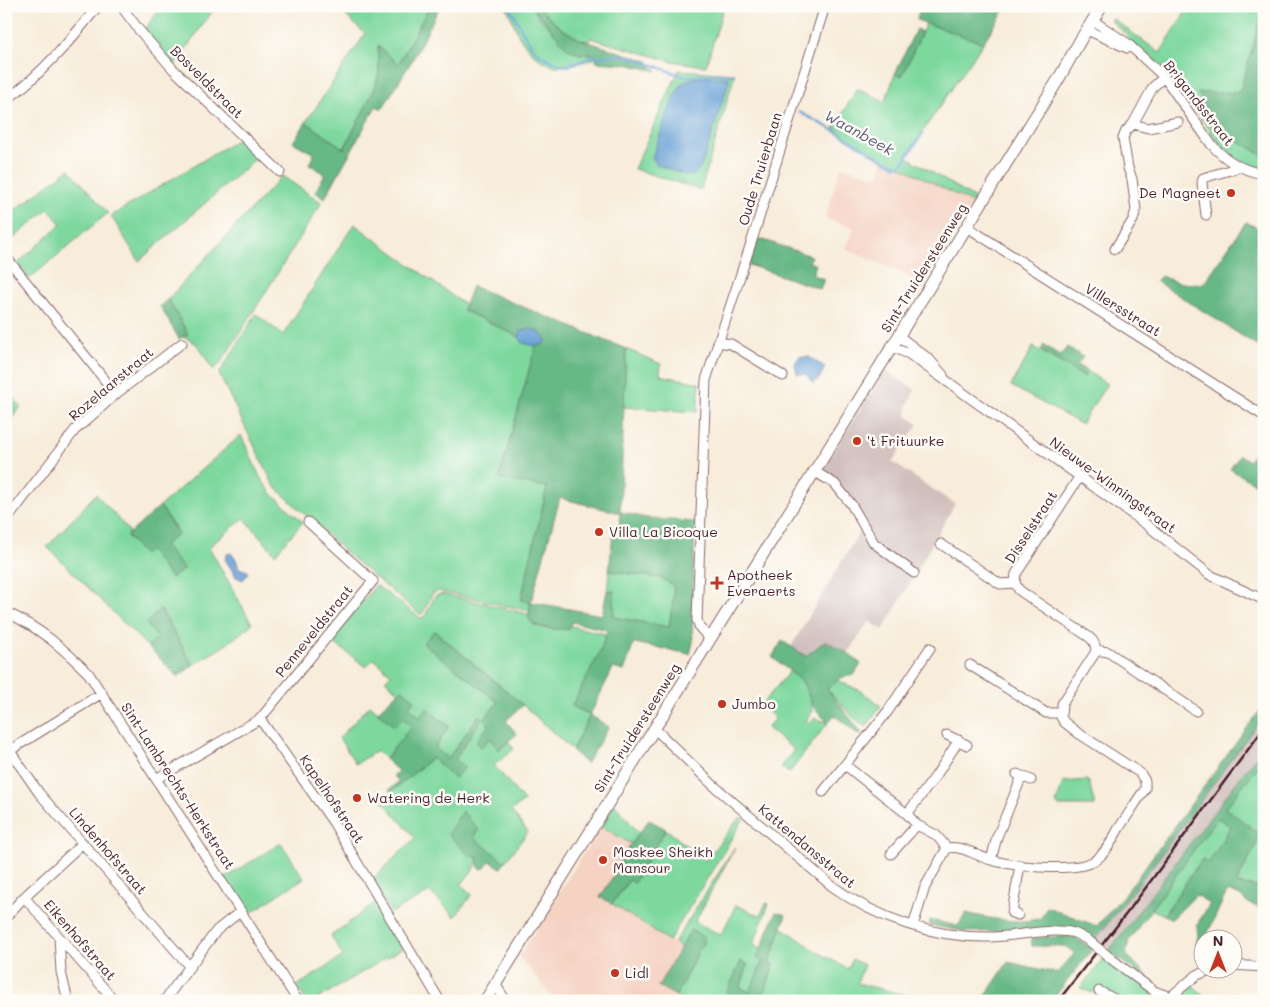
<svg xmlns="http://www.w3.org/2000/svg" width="1270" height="1007" font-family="Mali,sans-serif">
	<rect width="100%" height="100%" fill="#fdfcf7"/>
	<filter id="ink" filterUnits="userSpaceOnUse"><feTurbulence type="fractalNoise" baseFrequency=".02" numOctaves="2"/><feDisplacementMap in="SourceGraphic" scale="10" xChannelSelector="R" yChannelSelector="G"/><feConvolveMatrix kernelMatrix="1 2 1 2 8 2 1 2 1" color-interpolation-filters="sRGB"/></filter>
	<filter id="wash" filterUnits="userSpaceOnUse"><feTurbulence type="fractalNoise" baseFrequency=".0096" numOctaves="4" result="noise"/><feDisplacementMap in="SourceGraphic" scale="20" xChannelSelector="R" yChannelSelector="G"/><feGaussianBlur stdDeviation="1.12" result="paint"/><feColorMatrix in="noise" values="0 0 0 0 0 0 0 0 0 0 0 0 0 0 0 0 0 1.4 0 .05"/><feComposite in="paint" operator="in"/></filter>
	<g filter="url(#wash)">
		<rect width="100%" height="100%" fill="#f8ecda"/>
		<path fill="#f5d2c2" d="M884 160 896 164 972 203 922 286 902 273 846 249 854 228 825 218 841 167 878 176Z
			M601 826 631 844 619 860 623 863 600 898 681 947 658 986 684 1001H556L519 957Z"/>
		<path fill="#d1bfbd" d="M885 370 915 390 907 406 908 417 918 424 892 462 955 504 883 630 869 621 848 653 825 642 806 656 791 647 861 529 836 489 827 481 817 478Z
			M1264 715V746L1108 952 1094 941 1160 856Z"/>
		<path fill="#7dd89e" stroke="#647c64" d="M162 6H216L174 66 144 30Z
			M336 6H430L398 64 378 46 379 72 375 88 344 149 306 122 365 34Z
			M505 6H531L541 20 579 54H593L597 58C586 61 565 68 555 66 539 63 526 48 518 34 514 25 511 14 505 6Z
			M538 6H724L706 66H703L671 61 590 38 588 42C567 35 553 22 538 6Z
			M1189 6H1264L1240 92 1198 93 1252 149 1264 157V168L1247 164 1236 159 1224 150 1180 89 1159 63 1131 43 1126 34 1110 20 1112 18 1160 53Z
			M926 23 983 43 906 156 975 199 972 203 896 164C873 156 853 142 834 128L857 89 885 102 895 74 902 76Z
			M679 70 735 74 701 190 634 169Z
			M240 138 259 156 139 261 111 216Z
			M69 169 108 213 29 279 17 264 61 224 48 209 6 245V217Z
			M282 176 321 202V204L240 333 220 364 214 370C202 357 203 343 183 337L188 334 168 299Z
			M354 224 465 305 463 310 536 345 499 479 547 487 521 600 531 602 529 611 439 591 433 593 422 614H419L352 558 274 486 219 374 256 314 283 335Z
			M1033 347 1084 376 1087 371 1107 384 1081 424 1011 386Z
			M626 349 661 364 660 375 700 383 697 412 624 407Z
			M6 390 21 407 6 425Z
			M241 435 260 477 272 494 303 522 275 554 244 518 209 547 252 624 227 644 193 665 161 609 157 637 148 647 47 547 96 494 130 532 127 536 144 554 149 550 172 578 164 545 178 533 160 506Z
			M609 571 660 578 673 585 674 593 669 627 614 617V591H607Z
			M376 585 420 618 424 617 435 596 443 594 528 614C530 618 531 623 534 625 542 629 560 630 568 629L571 626 606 634 601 650 572 706 590 715 572 750 523 705 435 631 424 643 498 702 484 719 489 724 491 738 498 750 509 742 514 749 494 765 524 801 511 811 528 832 505 862 472 837 462 811 478 863 461 885 472 894 455 917 430 892 391 913 372 880 415 838 382 800 432 757 454 778 455 759 479 715 448 759 435 748 449 726 427 709 420 717 409 707 415 700 402 689 399 692 385 680 391 674 374 659 366 667 330 640Z
			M790 671C805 683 812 692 812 713L806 720 810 723 815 718 828 723 789 773 781 767 794 750 767 728 775 718 761 705Z
			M837 680 861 691 881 706 866 727 853 717 827 689Z
			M370 705 394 726 403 719 413 726 385 759 377 751 356 764 339 738Z
			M1264 759V888L1236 884 1261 835 1225 808Z
			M1087 780 1089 782 1095 806H1058L1056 804 1063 782Z
			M614 804 639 833 631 844 601 826Z
			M740 817 743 820 669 941 612 904 629 880 634 882 666 829 705 861Z
			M1217 818 1231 825 1209 864 1202 859 1164 915 1151 909Z
			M281 843 304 878 249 914 225 878Z
			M735 847 695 922 721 935 736 905 760 916 766 903 769 904 753 945 761 948 757 958 763 960 750 992 740 988 748 965 741 961 723 1001H684L676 996 705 938 691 930 681 947 674 943Z
			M376 902 403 948 314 1001H306L297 986 343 956 331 936Z
			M782 927 816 951 848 969 852 959 864 965 857 983 929 1001H761L774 965 769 964Z
			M1104 958 1165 999 1166 1001H1125L1099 988 1093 993 1080 988Z
			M1192 984 1208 1001H1174Z"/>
		<path fill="#66b885" stroke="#586c58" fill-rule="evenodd" d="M430 6H440L413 59 382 109 376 106 325 198 315 192 325 174 309 164 314 154 293 142 306 122 344 149 375 88 379 72 378 46 398 64Z
			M531 6H538L560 28 579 39 648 61 650 66 657 71 626 64 596 62 597 58 593 54H579L568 49Z
			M920 6H1007L983 43 917 20Z
			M1264 9V157L1252 149 1217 130 1198 93 1240 92Z
			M916 29 922 32 902 76 895 74Z
			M1246 222 1258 228 1257 246 1264 248V350L1156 281 1161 276C1174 282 1189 286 1204 283Z
			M758 238 811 256 809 262 816 265 812 275 824 279 820 289 749 265Z
			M472 286 626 349 620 512 646 518 695 522 692 617 693 643 690 654 634 643 624 671 613 668 590 715 609 727 586 764 572 750 590 715 572 706 601 650 607 630 572 622 568 629C560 630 555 629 547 628 529 625 526 621 531 602L521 600 547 487 499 479 536 345 463 310ZM560 498 620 513 619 533H613L609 571 660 578 673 585 674 593 669 627 614 617V591H607L602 615 531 602Z
			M168 299 188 334 179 339 160 306Z
			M1044 345 1061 356 1067 347 1083 357 1077 365 1087 371 1084 377 1041 350Z
			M1264 438V489L1230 469 1240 455 1249 461Z
			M160 506 178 534 164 545 184 569 171 578 149 550 144 555 127 536Z
			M160 609 193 665 178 677 148 647 157 637 146 623Z
			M434 631 523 705 506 721 517 734 498 750 491 738 481 747 476 742 489 725 484 720 498 702 423 643Z
			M782 641 806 656 825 641 848 653 861 664 854 675 841 678 827 689 862 733 859 735 834 715 828 723 812 705 803 682 772 657Z
			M402 689 415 700 409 707 420 717 427 709 449 726 435 747 448 759 479 715 482 718 455 759 465 768 454 778 432 758 391 792 389 790 399 781 393 776 398 771 385 759 412 726 403 719 394 726 377 712Z
			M1264 705V715L1160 856 1094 941 1087 935 1017 931 967 932 929 925 930 920 958 926 966 913C986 918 1022 925 1041 918L1047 907 1097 926 1128 890Z
			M1264 746V759L1225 808 1261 835 1236 884 1264 888V910L1246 902 1240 896 1228 891C1217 909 1212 930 1199 946L1196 945 1198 936 1197 928 1199 921 1210 904 1196 895 1172 919 1164 915 1202 859 1209 863 1231 826 1217 818 1129 940 1126 954 1147 975V979L1108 952Z
			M462 811 479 830 473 837 505 862 501 868 490 861 485 868 481 869 479 868 477 856 470 857 448 834Z
			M649 820 666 829 634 883 629 880 612 904 600 897 622 864 619 860Z
			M776 912 786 915 769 963 774 964 761 1001H723L741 961 748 965 740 988 750 992 763 960 757 958Z
			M691 930 705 938 676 996 658 986Z
			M1067 936 1077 939 1093 949 1051 1001H982L1008 962 1057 973 1075 953 1065 946H1032L1031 938Z"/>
		<path fill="#68a0d6" stroke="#596080" d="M703 77 730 78 702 165 694 175H685L657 165 652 157C658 143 674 88 684 82 689 79 697 78 703 77Z
			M530 329C538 330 543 335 546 342 539 348 530 346 522 342L519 337 521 331Z
			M799 357H809L825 367 819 379 813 383 806 374H797L795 363Z
			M231 553 235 557 239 568 248 571 247 576 243 580 236 577 225 559 227 554Z"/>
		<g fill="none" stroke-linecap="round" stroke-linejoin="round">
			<path stroke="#68a0d6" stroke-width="2.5" d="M508 6 512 11C529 42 530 58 569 66L574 62 582 61 590 57 625 55 686 77 708 75H733
				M799 112 835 131 884 160 897 166 903 163 923 133"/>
		</g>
	</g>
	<g filter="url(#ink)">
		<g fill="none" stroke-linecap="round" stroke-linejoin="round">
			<g stroke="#876768" stroke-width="11">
				<path id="minor" d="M121 6 139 30 173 69 280 172
					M1092 20 1127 43 1164 77 1211 144C1225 160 1243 171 1264 174
					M1087 30 1127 48
					M6 100C41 75 71 40 98 6
					M1133 124 1148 128 1178 122
					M1206 215 1202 183 1203 178 1240 167
					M967 227 1264 416
					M1115 249 1133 220 1136 210 1132 179 1128 168 1123 138 1126 131 1133 124 1153 87 1164 77
					M6 257 116 394
					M899 336 929 359 943 375
					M718 340 724 343 731 344 783 376
					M892 347 909 354 1147 525 1210 575 1264 600
					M814 471 835 484 851 504 874 543 914 573
					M6 521 75 430 116 394 182 343
					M941 544 1000 584 1015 583
					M6 612C41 629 62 647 89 674L298 1001
					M710 639 700 628 697 620 706 380 753 237 825 6
					M1096 650 1108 652 1196 711
					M970 665 1046 713H1061
					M260 719 373 581 308 522
					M654 728 713 785 832 886C877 919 935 938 990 937 1011 937 1055 927 1074 933 1079 935 1083 938 1088 940
					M947 735 967 745
					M10 751 39 793 189 966
					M6 753 102 693
					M845 765 907 814 917 825 936 835 947 848
					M1017 774 1031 780
					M156 779 260 719 333 822 440 1001
					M823 792 888 711 930 648
					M907 814 935 777 959 740
					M891 854 917 825
					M991 860 997 837 1022 776
					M24 897 115 1001
					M1018 915 1012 913 1020 865
					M6 917 24 897 83 843
					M913 926 925 887 947 848C963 845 976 856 991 860 1013 866 1079 874 1097 859 1107 851 1113 839 1119 828 1128 815 1136 802 1145 789V781L1140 773 1078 733 1064 722 1061 717 1062 704 1095 653C1097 647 1094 641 1089 637L1026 595 1019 590 1015 583 1016 574 1080 476
					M59 937 61 972 68 1001
					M1114 961 1154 991 1170 997 1197 975 1210 970
					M1232 965 1264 967
					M495 984 506 1001
					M1099 991 1118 1001
					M164 1001 217 930 241 911"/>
			</g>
			<g stroke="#876768" stroke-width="13">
				<path id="major" d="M485 1001 1058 80 1081 39 1102 6"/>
			</g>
			<use href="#minor" stroke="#fff" stroke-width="9"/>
			<use href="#major" stroke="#fff" stroke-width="11"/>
			<path stroke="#4a1f2b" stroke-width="2.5" d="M1058 1001 1130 909 1264 728"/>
			<g stroke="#876768" stroke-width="11" stroke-linecap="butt">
				<path id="minor-bridge" d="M1088 940 1114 961"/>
			</g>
			<use href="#minor-bridge" stroke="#fff" stroke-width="9"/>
		</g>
	</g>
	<g fill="#c8321e" stroke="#fdfcf7" stroke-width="2">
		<circle cx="1231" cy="193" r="5"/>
		<circle cx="857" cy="441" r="5"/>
		<circle cx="599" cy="532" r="5"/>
		<path d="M714.5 575.5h5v5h5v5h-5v5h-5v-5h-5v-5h5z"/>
		<circle cx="722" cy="704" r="5"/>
		<circle cx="357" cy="798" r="5"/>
		<circle cx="603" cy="860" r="5"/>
		<circle cx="615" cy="973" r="5"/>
	</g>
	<g text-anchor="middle" stroke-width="5" stroke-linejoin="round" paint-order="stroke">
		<g font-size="14" fill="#4a1f2b" stroke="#fdfcf7">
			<text transform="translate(207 82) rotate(45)" y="5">Bosveldstraat</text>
			<text transform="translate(1199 103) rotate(52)" y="5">Brigandsstraat</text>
			<text transform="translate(760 169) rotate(-73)" y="5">Oude Truierbaan</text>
			<text transform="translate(924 268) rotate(-58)" y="5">Sint-Truidersteenweg</text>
			<text transform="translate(1123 310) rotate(32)" y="5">Villersstraat</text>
			<text transform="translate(111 384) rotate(-40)" y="5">Rozelaarstraat</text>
			<text transform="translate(1113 485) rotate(36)" y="5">Nieuwe-Winningstraat</text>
			<text transform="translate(1031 527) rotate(-57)" y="5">Disselstraat</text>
			<text transform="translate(314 631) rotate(-51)" y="5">Penneveldstraat</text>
			<text transform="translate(637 728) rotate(-58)" y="5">Sint-Truidersteenweg</text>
			<text transform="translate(178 786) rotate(57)" y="5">Sint-Lambrechts-Herkstraat</text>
			<text transform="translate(332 799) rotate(56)" y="5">Kapelhofstraat</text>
			<text transform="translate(807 846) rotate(40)" y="5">Kattendansstraat</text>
			<text transform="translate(108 851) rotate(49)" y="5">Lindenhofstraat</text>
			<text transform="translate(80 940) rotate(49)" y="5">Eikenhofstraat</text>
		</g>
		<g font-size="14" fill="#4a1f2b" stroke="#fdfcf7" text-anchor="start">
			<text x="1221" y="198" text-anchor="end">De Magneet</text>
			<text x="867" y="446">'t Frituurke</text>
			<text x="609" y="537">Villa La Bicoque</text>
			<text x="727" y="580">Apotheek<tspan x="727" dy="16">Everaerts</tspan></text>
			<text x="732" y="709">Jumbo</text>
			<text x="367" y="803">Watering de Herk</text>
			<text x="613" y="857">Moskee Sheikh<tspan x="613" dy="16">Mansour</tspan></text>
			<text x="625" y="978">Lidl</text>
		</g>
		<g font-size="15" font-style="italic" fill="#585978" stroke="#fdfcf7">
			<text transform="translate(859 133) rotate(29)" y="5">Waanbeek</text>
		</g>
	</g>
	<rect width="1270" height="1007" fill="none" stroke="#fdfcf7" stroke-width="25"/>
	<g transform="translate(1218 954)"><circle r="24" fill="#fdfcf7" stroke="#b5a4a5"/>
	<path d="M0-4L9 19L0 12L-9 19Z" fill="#c8321e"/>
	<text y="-8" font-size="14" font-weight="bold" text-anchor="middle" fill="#4a1f2b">N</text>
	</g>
</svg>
